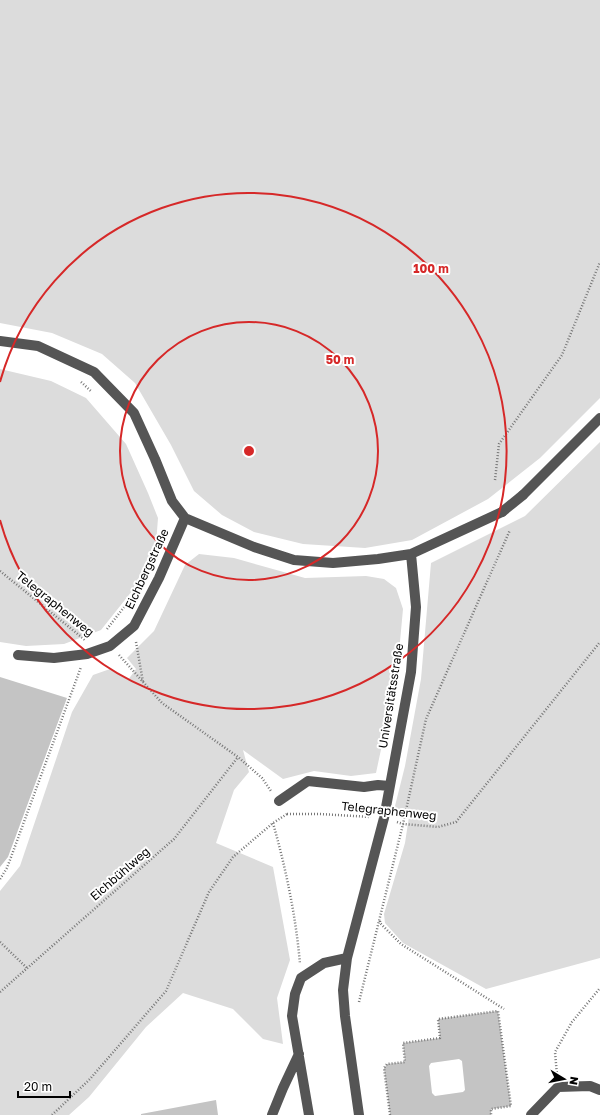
<svg xmlns="http://www.w3.org/2000/svg" width="600" height="1115" font-family="'Golos Text',sans-serif">
	<rect width="100%" height="100%" fill="#fff"/>
	<path fill="#dcdcdc" d="M0 0H600V398L540 458 488 499 412 540 365 548 303 544 254 532 222 515 194 491 171 445 135 383 102 354 52 333 0 323Z
		M0 369 51 381 86 398 126 444 148 493 158 518 156 544 132 591 101 630 64 644 26 646 0 642Z
		M600 442V958L486 989 403 943 385 923 384 914 405 843 410 810H394L405 766 421 679 431 563 525 516Z
		M199 554 234 558 305 578 366 576 384 579 396 588 403 609 397 674 376 773 351 776 314 771 283 779 243 750 249 772 234 790 216 843 273 867 290 960 277 998 283 1044 263 1039 233 1009 183 993 146 1027 89 1097 69 1115H0V891L20 866 72 712 93 675 110 669 128 680 136 669 127 658 154 631 185 565Z"/>
	<path fill="#c4c4c4" fill-rule="evenodd" d="M0 677 67 698 8 857 0 867Z
		M498 1011 511 1106 491 1109V1115H390L384 1068 387 1064 405 1062 403 1043 440 1038 438 1019ZM459 1059 462 1061 465 1090 463 1092 435 1096 432 1093 429 1066 431 1063Z
		M216 1100 218 1115H141V1114Z"/>
	<g fill="none" stroke-linecap="round" stroke-linejoin="round">
		<path stroke="#777" stroke-width="2.5" stroke-dasharray="1 2" stroke-linecap="butt" d="M81 382 92 392
			M495 480 499 444 562 355 600 262
			M0 571 85 640
			M107 629 132 597
			M136 642 143 682
			M119 655 162 703 238 757 262 778 271 791
			M287 814H320L371 817
			M397 822 403 824 438 827 456 822 600 642
			M273 823C286 869 296 917 300 964
			M0 879 7 868 81 667
			M380 921V923L401 944 504 1009
			M0 942 27 968
			M0 992 174 839 238 757
			M359 1002 403 824 426 719 510 530
			M557 1075 555 1052 572 1022 600 988
			M52 1115 90 1079 166 991 209 892 233 857 273 823 287 814
			M390 1115 384 1068 387 1064 405 1062 403 1043 440 1038 438 1019 498 1011 511 1106 491 1109V1115"/>
		<path stroke="#555" stroke-width="10" d="M0 341 38 346 94 372 134 413 155 459 172 501 185 518 254 547 294 560 333 563 378 559 411 554 502 512
			M523 495 600 418
			M18 655 54 658 87 654 110 646 134 626 159 578 185 518
			M279 801 308 781 364 787 378 785 389 786
			M272 1115 283 1088 299 1054
			M309 1115 292 1016 295 994 301 978 324 963 347 958
			M359 1115 345 1016 343 990 347 958 384 818 411 672 416 607 411 554
			M531 1115 558 1087 590 1086 600 1090"/>
		<path stroke="#555" stroke-width="10" d="M502 512 523 495"/>
	</g>
	<g fill="none" stroke="#d62828" stroke-width="2">
		<circle cx="249" cy="451" r="129"/>
		<path d="M0 382A258 258 0 1 1 0 520"/>
	</g>
	<g text-anchor="middle" stroke-width="4" stroke-linejoin="round" paint-order="stroke">
		<g font-size="12" fill="#000" stroke="#fff">
			<text transform="translate(147 569) rotate(-65)" y="4">Eichbergstraße</text>
			<text transform="translate(55 604) rotate(39)" y="4">Telegraphenweg</text>
			<text transform="translate(391 696) rotate(-81)" y="4">Universitätsstraße</text>
			<text transform="translate(389 811) rotate(6)" y="4">Telegraphenweg</text>
			<text transform="translate(120 874) rotate(-41)" y="4">Eichbühlweg</text>
		</g>
	</g>
	<circle cx="249" cy="451" r="6" fill="#d62828" stroke="#fff" stroke-width="2"/>
	<g font-size="12" text-anchor="middle" font-weight="bold" fill="#d62828" stroke="#fff" stroke-width="4" stroke-linejoin="round" paint-order="stroke">
		<text x="431" y="273">100 m</text>
		<text x="340" y="364">50 m</text>
	</g>
	<g transform="translate(564 1079) rotate(100)" stroke="#ffffff" stroke-width="3" paint-order="stroke">
	<path d="M0-3L7 15L0 10L-7 15Z" fill="#000000"/>
	<text y="-6" font-size="11" font-weight="bold" text-anchor="middle" fill="#000000">N</text>
	</g>
	<path d="M18 1091v6h52v-6" fill="none" stroke="#000000" stroke-width="2"/>
	<text x="24" y="1091" font-size="12" fill="#000000" stroke="#ffffff" stroke-width="3" paint-order="stroke">20 m</text>
</svg>
